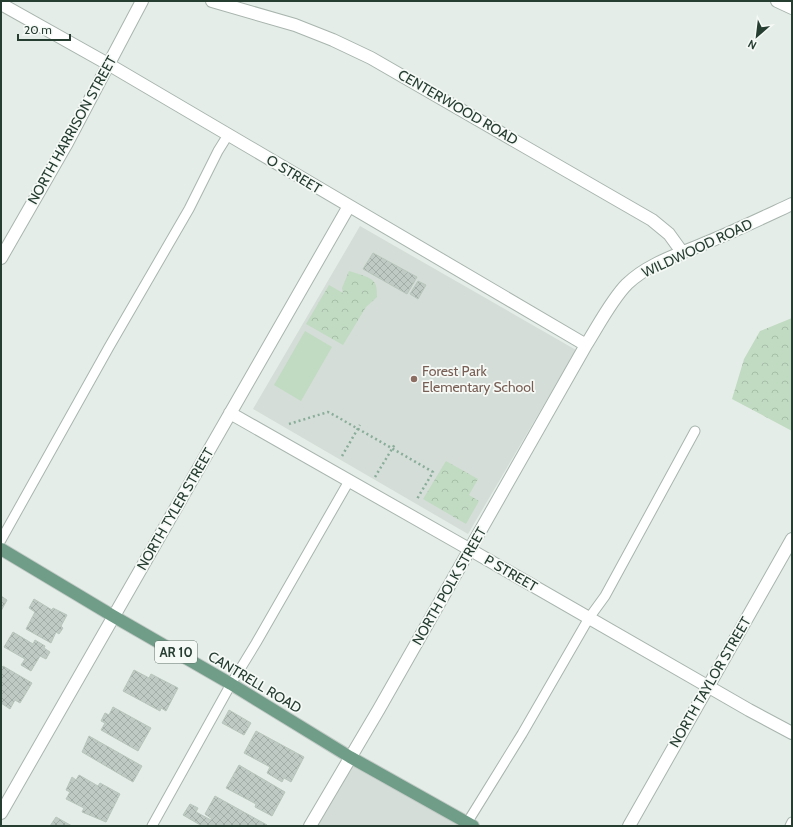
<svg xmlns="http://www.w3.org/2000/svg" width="793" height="827" font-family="Cabin,sans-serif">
	<defs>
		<pattern id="forest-crowns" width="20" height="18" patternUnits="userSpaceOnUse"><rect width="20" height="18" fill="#c1dbc2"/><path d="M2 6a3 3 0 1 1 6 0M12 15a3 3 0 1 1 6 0" fill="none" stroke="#a6bda7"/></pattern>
		<pattern id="building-cross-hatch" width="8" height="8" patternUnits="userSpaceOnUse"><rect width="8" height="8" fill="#becac3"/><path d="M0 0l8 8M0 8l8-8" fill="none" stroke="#a3aea8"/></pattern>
	</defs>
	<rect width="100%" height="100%" fill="#e5ede8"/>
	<path fill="#d4ddd7" d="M360 226 576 350 468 534 253 409Z
		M350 757 473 826H310Z"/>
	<path fill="url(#forest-crowns)" d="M349 271C354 272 357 274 362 275 375 280 377 282 377 297L366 307 343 345 306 324 329 285 343 293 342 288Z
		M792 318V431L732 399 744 359 760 331Z
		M446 461 478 479 469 495 479 501 466 524 423 499Z"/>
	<path fill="#c1dbc2" d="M305 331 332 347 301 401 274 385Z"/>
	<path fill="url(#building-cross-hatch)" stroke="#b8c6bd" d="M373 253 417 277 407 294 363 269Z
		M418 281 426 285 418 299 410 294Z
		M1 596 7 600 1 611Z
		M34 599 52 610 53 608 67 615 61 626 63 628 59 634 56 632 51 643 26 629 35 612 29 608Z
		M13 632 33 644 35 640 45 646 44 648 50 652 46 659 40 656 31 671 21 665 25 659 4 647Z
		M3 666 32 683 20 703 15 700 10 709 1 703V667H2Z
		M134 670 149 678 151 674 178 688 166 711 161 708 160 711 123 691Z
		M113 707 151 728 138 751 101 730 105 723 101 721 105 713 109 715Z
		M229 710 251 723 244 735 222 723Z
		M256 731 304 757 291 782 284 778 282 782 267 773 270 767 244 753Z
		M89 736 142 766 133 782 82 752Z
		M239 765 285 792 272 816 255 807 256 804 226 788Z
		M79 775 98 786 100 783 120 794 106 822 82 812 84 808 66 799 70 792 66 790 72 777 76 780Z
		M215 796 267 825V826H202L183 815 190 804 198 808 196 812 211 820 212 819 205 814Z
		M56 817 72 826H50Z"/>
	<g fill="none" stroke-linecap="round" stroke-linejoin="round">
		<g stroke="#a8b5ae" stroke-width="11">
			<path id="service" d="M1 540 109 347 189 209 218 151 228 135
				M467 823 522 734 589 618 605 596 695 431
				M152 826 231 684 256 643 349 481
				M790 826 792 822"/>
		</g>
		<g stroke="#a8b5ae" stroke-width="14">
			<path id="minor" d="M212 1 295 25 333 40 371 58 652 220 669 234 682 252
				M777 1 792 8
				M1 4 108 64 586 345
				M1 258 67 143 142 1
				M230 413 469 549 749 710 792 733
				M1 813 349 206
				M310 826 379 709 586 345C598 326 612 299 627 284 650 262 681 254 708 242 737 230 764 217 792 204
				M629 826 792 539"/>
		</g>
		<g stroke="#c2c9c6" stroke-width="14">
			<path id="primary" d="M1 549 113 616 231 684 350 757 473 826"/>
		</g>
		<path stroke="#89ad9a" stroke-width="2.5" stroke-dasharray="2 3" stroke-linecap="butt" d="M289 424 328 412 334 415 433 472 417 499
			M342 456 360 425
			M375 477 395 444"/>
		<use href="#service" stroke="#fff" stroke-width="9"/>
		<use href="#minor" stroke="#fff" stroke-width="12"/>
		<use href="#primary" stroke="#6f9d88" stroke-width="12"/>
	</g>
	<circle fill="#8d6e63" stroke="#f6faf7" stroke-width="1.5" cx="414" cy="379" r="4"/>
	<g text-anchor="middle" stroke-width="3.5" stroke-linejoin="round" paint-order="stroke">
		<rect fill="#f6faf7" stroke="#64766d" stroke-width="1" x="155" y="641" width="42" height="22" rx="3"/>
		<g font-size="13" font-weight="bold" fill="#263d32">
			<text x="176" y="657">AR 10</text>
		</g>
		<g font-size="14" fill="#263d32" stroke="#f6faf7">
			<text transform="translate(458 107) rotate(30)" y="5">CENTERWOOD ROAD</text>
			<text transform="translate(72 130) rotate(-61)" y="5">NORTH HARRISON STREET</text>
			<text transform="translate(294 174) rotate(31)" y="5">O STREET</text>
			<text transform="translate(697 248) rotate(-25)" y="5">WILDWOOD ROAD</text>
			<text transform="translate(175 509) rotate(-60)" y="5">NORTH TYLER STREET</text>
			<text transform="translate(511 573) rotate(30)" y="5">P STREET</text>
			<text transform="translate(449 586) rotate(-60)" y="5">NORTH POLK STREET</text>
			<text transform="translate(255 682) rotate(31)" y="5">CANTRELL ROAD</text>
			<text transform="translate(710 682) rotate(-60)" y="5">NORTH TAYLOR STREET</text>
		</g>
		<g font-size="14" fill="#785e54" stroke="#f6faf7" text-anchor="start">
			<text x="422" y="376">Forest Park<tspan x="422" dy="16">Elementary School</tspan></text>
		</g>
	</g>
	<rect width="793" height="827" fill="none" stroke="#263d32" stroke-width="4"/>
	<g transform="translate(757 36) rotate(208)" stroke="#f6faf7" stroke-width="3" paint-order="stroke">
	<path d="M0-3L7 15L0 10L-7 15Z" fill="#263d32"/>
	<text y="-6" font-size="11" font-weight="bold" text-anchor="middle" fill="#263d32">N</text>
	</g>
	<path d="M18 34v6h52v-6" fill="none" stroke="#263d32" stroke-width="2"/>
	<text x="24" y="34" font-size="12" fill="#263d32" stroke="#f6faf7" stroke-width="3" paint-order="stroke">20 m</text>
</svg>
